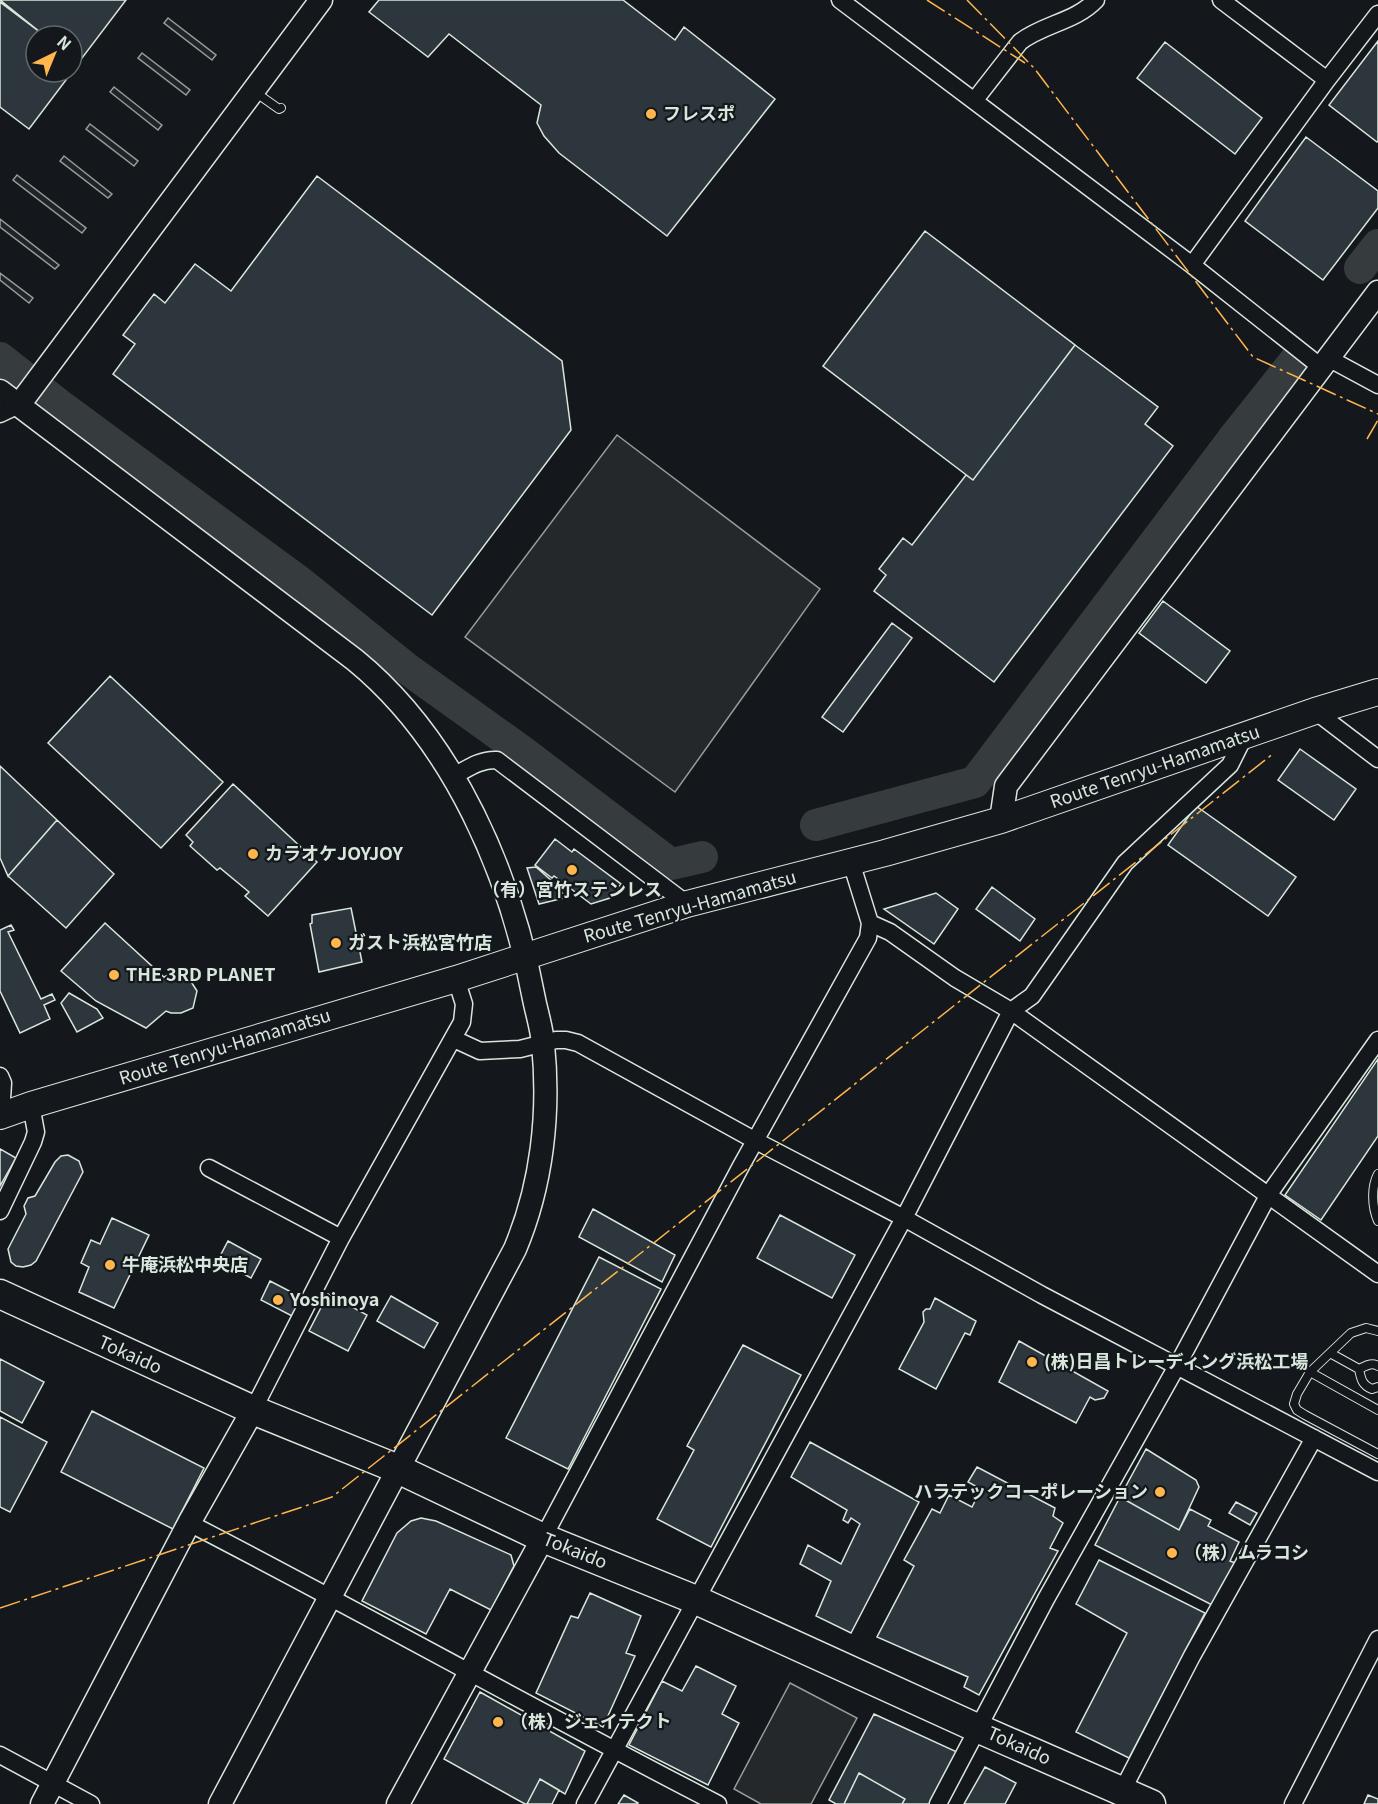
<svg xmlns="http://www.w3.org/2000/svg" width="1378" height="1804" font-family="Georgia,'Noto Sans JP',serif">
	<rect width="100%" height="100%" fill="#14181c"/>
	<path fill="#202428" stroke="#939e99" stroke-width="1.5" d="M168 18 216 55 212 60 164 23Z
		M142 53 190 90 186 95 138 58Z
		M114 87 162 125 158 130 110 92Z
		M90 124 138 161 134 166 86 129Z
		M64 156 112 194 108 198 60 161Z
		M17 175 86 228 82 233 13 180Z
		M0 219 59 265 55 269 0 227Z
		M0 273 33 298 29 303 0 280Z"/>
	<path fill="#24282b" stroke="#939e99" stroke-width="1.5" d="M617 435 820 589 675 792 465 637Z
		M790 1683 857 1718 811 1804H761L734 1789Z"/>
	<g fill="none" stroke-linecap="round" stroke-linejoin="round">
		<path stroke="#363b3e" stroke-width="32" d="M1360 268 1378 245
			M0 358 62 407 301 583 406 668 523 752 668 862 672 864 702 857
			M816 825 975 782 1232 440 1298 357"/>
	</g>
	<path fill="#2c363c" stroke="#d8e6dc" stroke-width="1.5" d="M0 0H126L79 62 72 56V36H45Z
		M379 0H623L675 40 684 27 775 99 667 236 559 153 544 136 537 123 541 105 449 34 428 57 369 12Z
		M0 2 45 36H36V72H72L29 129 0 107Z
		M1378 41V141L1377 142 1329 105Z
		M1165 42 1262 118 1235 154 1137 78Z
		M72 56 79 62 72 72Z
		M1306 137 1378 191V208L1323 280 1245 221Z
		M317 176 562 361 571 430 432 615 113 374 135 344 123 335 154 294 165 303 195 264 231 291Z
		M925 231 1075 345 973 480 823 366Z
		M1075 345 1158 407 1145 424 1173 446 994 682 874 591 886 575 879 569 903 538 912 545 966 475 973 480Z
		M1163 601 1230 651 1206 683 1139 633Z
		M892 623 912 638 843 732 822 717Z
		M110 676 223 782 161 848 48 743Z
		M1300 749 1356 789 1334 820 1278 780Z
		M0 766 57 820 8 876 0 858Z
		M233 784 317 862 268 916 245 896 249 892 220 868 217 870 190 846 193 842 186 835Z
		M1196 806 1296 877 1268 916 1168 845Z
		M57 820 114 874 66 928 8 876Z
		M555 839 572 852 574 849 621 884 610 898 591 904 554 876 552 878 535 865Z
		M536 867 561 889 564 898 539 904 527 868Z
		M992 887 1035 919 1020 941 976 909Z
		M936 893 958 909 934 944 884 909Z
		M351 908 362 962 319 972 310 924 312 923V915Z
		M105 923 164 977 172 973 188 977 197 991 193 1008 181 1013H171L166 1011 146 1028 96 1001 61 971Z
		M11 925 14 930 8 932 41 999 52 994 55 1000 44 1005 50 1019 20 1033 0 991V930Z
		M69 993 97 1009 103 1018 77 1032 61 1003Z
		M1378 1059V1136L1321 1220 1285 1195Z
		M0 1149 16 1158 0 1186Z
		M68 1155 79 1161 83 1172 36 1261 31 1265 23 1267 16 1266 11 1262 8 1249 26 1214 24 1206 28 1198 35 1196 55 1162 61 1156Z
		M593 1209 675 1255 662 1282 579 1237Z
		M780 1215 855 1255 832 1298 757 1258Z
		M112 1218 149 1235 114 1308 79 1292 89 1267 81 1263 91 1240 100 1244Z
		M228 1241 261 1259 251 1278 218 1260Z
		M599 1257 661 1289 568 1469 506 1438Z
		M270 1281 301 1297 292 1316 261 1300Z
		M328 1294 367 1315 348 1351 309 1331Z
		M391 1296 438 1323 424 1348 377 1321Z
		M935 1298 976 1321 970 1335 965 1333 936 1389 899 1369 924 1322 923 1312 926 1309H930Z
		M1019 1341 1108 1391 1104 1398 1095 1400 1090 1397 1076 1423 999 1382Z
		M743 1345 801 1375 711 1547 657 1519 694 1450 687 1446Z
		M0 1359 44 1382 22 1423 0 1411Z
		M92 1411 204 1468 173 1529 61 1472Z
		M0 1417 47 1442 10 1512 0 1507Z
		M810 1442 919 1502 851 1633 816 1616 831 1581 800 1564 808 1545 841 1564 860 1524 851 1518 848 1523 843 1520 847 1510 791 1477Z
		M1146 1449 1196 1480 1199 1487 1179 1530 1120 1497Z
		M977 1467 1055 1508 1053 1516 1063 1523 1050 1548 1058 1551 979 1695 964 1687 968 1677 877 1637 914 1566 904 1560 932 1509 940 1513 949 1495 972 1507 981 1489 968 1482Z
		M1120 1497 1179 1530 1190 1509 1211 1520 1208 1526 1239 1542 1230 1561 1235 1563 1214 1606 1095 1545Z
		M1236 1502 1257 1513 1250 1525 1229 1513Z
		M421 1518 436 1521 511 1555 514 1566 491 1610 450 1589 426 1634 362 1601 397 1533 411 1521Z
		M1099 1560 1205 1613 1129 1758 1076 1732 1127 1633 1076 1604Z
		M590 1593 641 1616 626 1653 635 1656 603 1727 536 1693 571 1616 578 1618Z
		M696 1666 736 1686 722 1714 739 1723 708 1785 629 1745 662 1681 682 1691Z
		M480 1692 585 1751 565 1794 540 1779 527 1804H525L444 1759Z
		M874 1714 957 1752 930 1804H836L829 1800Z
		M985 1767 1016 1783 1005 1804H964Z
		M859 1773 905 1799 902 1804H844Z
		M540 1779 559 1790 552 1804H527Z
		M624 1795 638 1803 637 1804H618Z
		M1368 1795 1378 1799V1804H1364Z"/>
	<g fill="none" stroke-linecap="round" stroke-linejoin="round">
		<g stroke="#d8e6dc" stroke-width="10">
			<path id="lane" d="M255 92 279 109 281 108
				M1378 1174C1371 1187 1372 1207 1378 1221
				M1378 1331 1366 1328 1351 1333 1310 1372 1297 1394 1294 1404 1297 1410 1305 1415 1378 1454
				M1330 1353 1359 1369C1361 1379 1362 1385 1372 1389L1378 1387
				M1359 1369C1366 1366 1371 1362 1378 1366
				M1310 1372 1378 1410"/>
		</g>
		<g stroke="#d8e6dc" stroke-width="19">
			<path id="street" d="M840 0 1192 265 1321 367
				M1221 0 1327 80
				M974 101 1020 42C1043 24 1075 22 1096 0
				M1192 265 1327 80 1378 14
				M1328 358 1378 385
				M0 414 19 405
				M1315 711 1378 759
				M452 777C467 769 480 759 497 760L687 904
				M851 862 870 923 890 932 955 978 1011 1011 1378 1274
				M454 1039 480 1051 520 1049 556 1040H566L578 1043 756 1141 904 1218 1042 1295 1378 1472
				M0 1076 3 1083 1 1115
				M209 1168 341 1238
				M0 1211 33 1142 36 1132 31 1105
				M253 1410 341 1238 462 1022 464 1004 456 979
				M189 1523C367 1615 541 1713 718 1804
				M543 1538 741 1166 868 938 870 923
				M0 1755 91 1804
				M1122 1791 1192 1656 1314 1438
				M585 1804 904 1218 1011 1011 1032 996 1125 863 1230 765 1245 735
				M938 1804 1046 1599 1177 1366 1269 1194 1378 1040
				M1293 1804 1378 1639"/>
		</g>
		<g stroke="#d8e6dc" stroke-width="25">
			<path id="secondary" d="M0 391 355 660C454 741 511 875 534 999 537 1014 542 1029 543 1044 550 1113 542 1185 515 1249L220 1804
				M19 405 321 0
				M1001 820 1006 786 1378 292
				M42 1804 189 1523 253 1410
				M398 1804 543 1538"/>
		</g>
		<g stroke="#d8e6dc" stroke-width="28">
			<path id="primary" d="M0 1116 31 1105 456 979 687 904 885 853 1001 820 1315 711 1378 692"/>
		</g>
		<g stroke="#d8e6dc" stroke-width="31">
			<path id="highway" d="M0 1294 253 1410 398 1469 543 1538 696 1600 977 1728 1151 1804"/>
		</g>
		<use href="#lane" stroke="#14181c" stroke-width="8"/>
		<use href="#street" stroke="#14181c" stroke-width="16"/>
		<use href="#secondary" stroke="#14181c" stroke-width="22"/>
		<use href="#primary" stroke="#14181c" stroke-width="26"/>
		<use href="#highway" stroke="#14181c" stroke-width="28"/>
		<path stroke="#ffb74d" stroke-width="1.5" stroke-dasharray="21 4.5 3 4.5" stroke-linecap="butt" d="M927 0 1025 63
			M967 0 1034 68 1253 357 1378 414
			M1367 439 1378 420
			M0 1608 332 1497 1274 753"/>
	</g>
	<g fill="#ffb74d" stroke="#14181c" stroke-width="2">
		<circle cx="651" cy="114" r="6"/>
		<circle cx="253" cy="854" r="6"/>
		<circle cx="572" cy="870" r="6"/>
		<circle cx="336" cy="943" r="6"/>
		<circle cx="114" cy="975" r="6"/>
		<circle cx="110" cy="1265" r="6"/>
		<circle cx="278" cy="1300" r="6"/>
		<circle cx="1032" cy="1362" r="6"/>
		<circle cx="1160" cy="1492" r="6"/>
		<circle cx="1172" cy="1553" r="6"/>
		<circle cx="498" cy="1722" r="6"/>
	</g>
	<g text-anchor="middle" stroke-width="4.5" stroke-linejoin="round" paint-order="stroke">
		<g font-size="18" font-weight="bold" fill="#d8e6dc" stroke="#14181c" text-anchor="start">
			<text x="663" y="120">フレスポ</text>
			<text x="265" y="860">カラオケJOYJOY</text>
			<text x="572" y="896" text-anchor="middle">（有）宮竹ステンレス</text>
			<text x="348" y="949">ガスト浜松宮竹店</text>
			<text x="126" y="981">THE 3RD PLANET</text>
			<text x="122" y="1271">牛庵浜松中央店</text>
			<text x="290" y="1306">Yoshinoya</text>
			<text x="1044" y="1368">(株)日昌トレーディング浜松工場</text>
			<text x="1148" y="1498" text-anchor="end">ハラテックコーポレーション</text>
			<text x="1184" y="1559">（株）ムラコシ</text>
			<text x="510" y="1728">（株）ジェイテクト</text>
		</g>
		<g font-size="18" fill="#d8e6dc" stroke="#14181c">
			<text transform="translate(1155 767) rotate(-19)" y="6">Route Tenryu-Hamamatsu</text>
			<text transform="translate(690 907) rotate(-16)" y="6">Route Tenryu-Hamamatsu</text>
			<text transform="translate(225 1047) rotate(-17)" y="6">Route Tenryu-Hamamatsu</text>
			<text transform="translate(130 1355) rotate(24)" y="6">Tokaido</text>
			<text transform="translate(575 1551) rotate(22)" y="6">Tokaido</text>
			<text transform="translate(1019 1746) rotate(24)" y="6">Tokaido</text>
		</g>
	</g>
	<g transform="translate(54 54) rotate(43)"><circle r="28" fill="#14181c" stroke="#626a69" stroke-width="1.5"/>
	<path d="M0-4.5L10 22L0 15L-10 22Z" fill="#ffb74d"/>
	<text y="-9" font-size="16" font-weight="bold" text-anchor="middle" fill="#d8e6dc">N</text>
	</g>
</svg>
